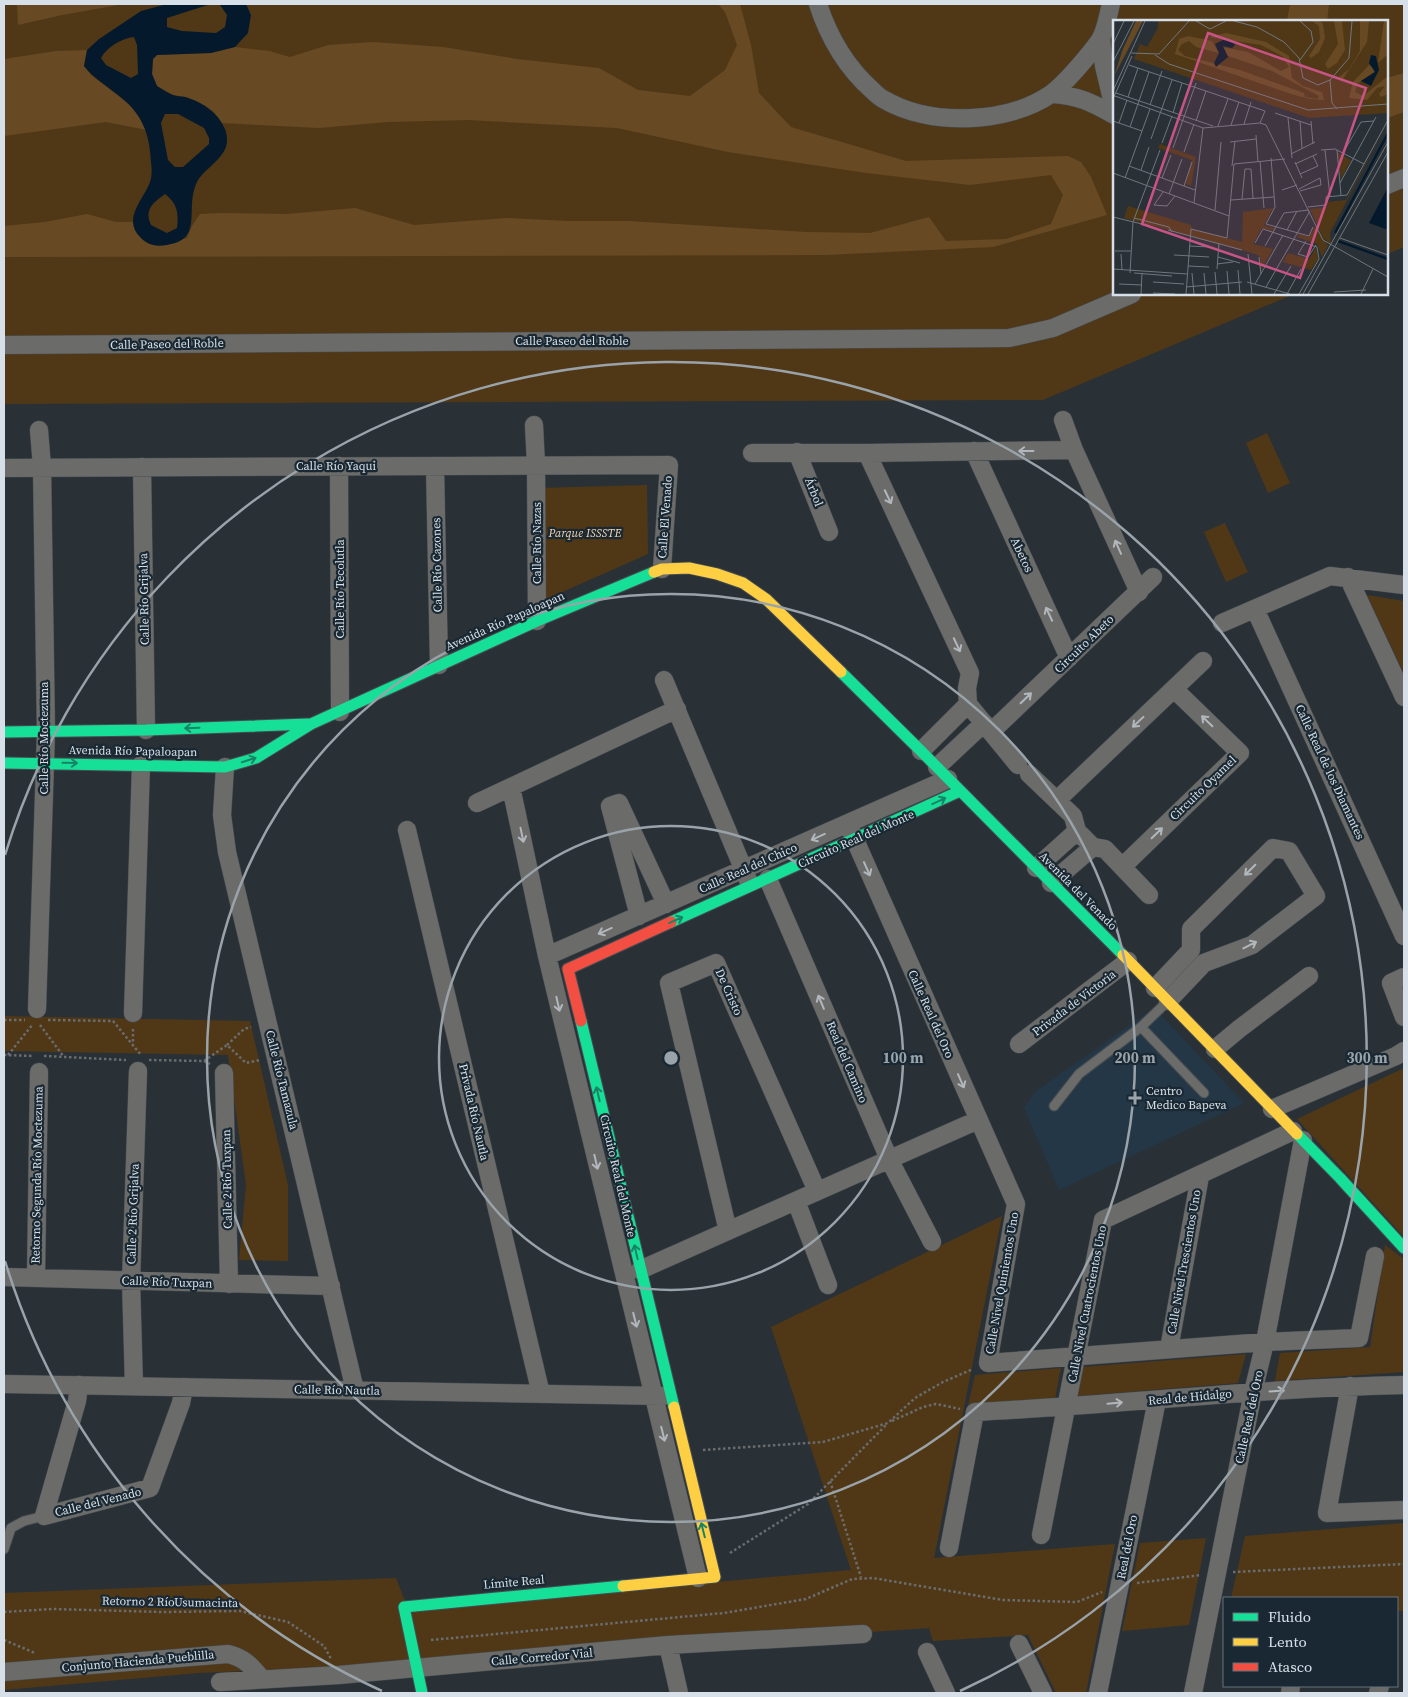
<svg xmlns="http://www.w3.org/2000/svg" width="1408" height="1697" font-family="'Source Serif 4',serif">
	<rect width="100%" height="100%" fill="#293137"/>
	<path fill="#243746" d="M1154 1008 1244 1103 1059 1190 1024 1108 1035 1092Z"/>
	<path fill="#503817" d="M4 4H1404V247L1387 254V21H1114V294H1294L1043 400 4 404Z
		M1267 433 1290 483 1268 493 1246 443Z
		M647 485 648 554 542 601 539 488Z
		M1225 523 1248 572 1226 582 1204 532Z
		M1367 595 1404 601V674Z
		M4 1016 250 1021 288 1185V1261L239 1260 246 1185 228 1055 4 1051Z
		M1404 1068V1237L1297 1119Z
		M1002 1216 934 1558 1115 1544 1086 1693H1056L1028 1635 933 1641 929 1628 417 1663 199 1673 4 1690V1593L396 1578 408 1609 851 1570 771 1327Z
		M1385 1245 1404 1259V1372L1275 1381 1280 1353 1370 1347Z
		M1246 1354 1238 1383 1078 1396 1082 1367Z
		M1061 1368 1055 1399 968 1406 975 1375Z
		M1404 1523V1611H1397V1598H1231L1245 1536Z
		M1206 1538 1189 1625 1122 1631 1140 1543Z"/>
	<path fill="#674a24" d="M17 4H124L62 15 18 25Z
		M718 4H740L751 45 759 93 791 127 906 161 1068 156 1081 162 1091 177 1107 215 993 247 826 255 4 257V226L45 222 87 214 116 222H133C144 254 160 246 187 238L192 226 200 214 221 213 287 214 355 208 414 225 507 218 567 221H629L806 232 870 233 929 217 946 241 1006 239 1051 224 1063 195 1051 175 970 185 866 173 728 152 617 128 468 120 388 122 319 128 222 123 213 111 187 97 173 95 157 86 152 74 153 59 157 55 211 53 235 47 269 51 290 57 328 45 373 42 443 47 517 59 599 68 638 90 690 96 725 70 737 45 725 12Z
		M1290 4H1329L1327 21H1287Z
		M87 50 84 66 91 75 134 108 147 130 106 122 4 136V59L56 51Z
		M1404 73V112L1387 118V78Z"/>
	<path fill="#041a2c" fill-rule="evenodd" d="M167 4H246L251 15 248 33 235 47 211 53 157 55 153 59 152 74 157 86C162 89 168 93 173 95 178 97 184 96 188 98 204 103 218 113 225 129 227 134 228 141 226 147 221 161 204 169 197 182 184 209 205 239 167 245 156 247 148 245 140 237 122 218 144 199 150 182 152 177 152 169 151 163 150 134 142 113 118 95 106 85 93 78 84 66L87 50 99 39 141 11ZM211 4 220 5 227 15 225 27 216 33 182 31 167 27V18ZM134 37 137 45 138 74 131 78 106 65 101 58C107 47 122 38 134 37ZM165 114H178L204 128 209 138V144L183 167H175L168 160 161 123ZM165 194C177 203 179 213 177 228L167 233 151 225C144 209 153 203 165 194Z"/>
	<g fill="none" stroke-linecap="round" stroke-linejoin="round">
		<g stroke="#464d52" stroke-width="11">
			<path id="lane" d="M1141 1027 1204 1093
				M1054 1106 1079 1074 1141 1027 1167 1002
				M4 1549 11 1528 24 1521 44 1516"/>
		</g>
		<g stroke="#464d52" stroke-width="19">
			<path id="street" d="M818 4C829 38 845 66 872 90 875 93 879 97 883 99 930 127 1007 124 1051 94 1065 84 1090 54 1100 40 1106 30 1108 15 1111 4
				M1101 38 1104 66 1114 108
				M1052 94C1079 96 1091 102 1114 115
				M1387 185 1404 178
				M4 345 1009 338 1053 328 1132 294
				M1063 420 1074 450 1139 592
				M534 425 536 465 537 621
				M974 451 1069 658
				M797 452 829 532
				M752 453H867L1074 450
				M867 453 970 673 967 688 968 704 1018 765
				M339 466 340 712
				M435 466 439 665
				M142 467 146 730
				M4 468 669 465 662 569
				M1348 577 1404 697
				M1255 609 1404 936
				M1222 623 1330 576 1404 585
				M664 680 748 880
				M991 732 1153 577
				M921 751 968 704
				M225 767 222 815 227 852 355 1390
				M937 767 984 723
				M1029 774 1073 816 1077 831 1093 847 1105 849 1149 895
				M511 787 547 956 698 1578
				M1057 800 1203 661
				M477 803 677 709
				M848 824 1016 1204 988 1363 1265 1342 1359 1338 1375 1256
				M407 830 541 1394
				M1122 867 1240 753 1174 689
				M1036 868 1077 831
				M768 879 889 1159 932 1242
				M1051 883 1093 847
				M639 916 610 806 619 803 666 904
				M547 956 948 779
				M1404 977 1391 983 1404 1017
				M1155 988 1191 950V929L1273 848 1289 851 1316 896 1252 945 1204 963 1168 1001
				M37 1009 46 732 42 467 39 430
				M133 1013 141 765
				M1019 1044 1128 961
				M1215 1049 1239 1029 1309 976
				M224 1073 229 1284
				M1272 1109 1396 1056 1404 1051
				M796 1201 828 1285
				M728 1231 669 983 716 963 817 1191
				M640 1270 978 1120
				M4 1277 331 1286
				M36 1277 39 1072
				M1169 1349 1200 1176
				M4 1384 663 1396
				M134 1386 131 1281 138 1071
				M1350 1386 1327 1513 1404 1510
				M44 1516 150 1488 181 1403 184 1387
				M44 1516 77 1401 79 1385
				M1041 1535 1103 1220 1293 1131
				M949 1548 975 1412C1118 1405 1261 1388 1404 1385
				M1019 1644 1043 1693
				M668 1645 679 1693
				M927 1652 946 1693
				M4 1672 228 1654C245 1658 251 1666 262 1679
				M220 1682 339 1675 668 1645 863 1634
				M1098 1693 1157 1400
				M1193 1693 1253 1392 1265 1342 1303 1140
				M1290 1693 1291 1686
				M1378 1693 1380 1686"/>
		</g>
		<g stroke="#464d52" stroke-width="13">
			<path id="fast" d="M841 672 921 751 1123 955
				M4 732 146 730 308 724
				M4 763 225 767 256 758 311 724 537 621 654 572
				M671 922 960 791
				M581 1021 674 1407
				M1297 1134 1340 1178 1404 1248
				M422 1693 404 1607 623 1586"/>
		</g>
		<g stroke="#464d52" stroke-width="13">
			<path id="slow" d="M654 572 662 569 689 568 717 574 743 583 766 599 841 672
				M1123 955 1297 1134
				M623 1586 715 1577 674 1407"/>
		</g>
		<g stroke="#464d52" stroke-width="13">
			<path id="jam" d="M581 1021 568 969 671 922"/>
		</g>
		<path stroke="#6a6c6d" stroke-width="2.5" stroke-dasharray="2.5 2.5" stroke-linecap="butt" d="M4 1020H25
			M48 1020 113 1021 141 1055
			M40 1025 64 1057
			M133 1029V1043
			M227 1045 244 1029 251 1027
			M4 1055 34 1056
			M8 1055 33 1024
			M44 1056 126 1060
			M149 1060 204 1061 210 1064
			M204 1061 227 1045 246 1063 260 1060
			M892 1421 923 1407 936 1404 960 1409
			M703 1450 823 1442 888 1423 915 1398 943 1382 973 1369
			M830 1481 861 1577
			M730 1553 808 1504 887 1424
			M1233 1572 1404 1564
			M1137 1583 1201 1575
			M4 1612 52 1609 163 1612 240 1611 288 1622 324 1646 331 1659
			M4 1640 35 1653
			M431 1640 724 1613 806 1599 852 1579 873 1578 1003 1600 1077 1602 1102 1592"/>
		<use href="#lane" stroke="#6b6b69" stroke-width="9"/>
		<use href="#street" stroke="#6b6b69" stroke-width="18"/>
		<use href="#fast" stroke="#16e098" stroke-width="11"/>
		<use href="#slow" stroke="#ffcf43" stroke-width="11"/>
		<use href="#jam" stroke="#f24e42" stroke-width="11"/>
	</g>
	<defs><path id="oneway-shaft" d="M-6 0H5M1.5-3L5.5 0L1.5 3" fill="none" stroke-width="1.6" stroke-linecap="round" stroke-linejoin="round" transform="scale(1.25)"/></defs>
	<g stroke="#b1b7bc">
		<use href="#oneway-shaft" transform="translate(1026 451) rotate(180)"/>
		<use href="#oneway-shaft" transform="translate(888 497) rotate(65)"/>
		<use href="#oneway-shaft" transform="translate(1118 547) rotate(-114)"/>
		<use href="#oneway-shaft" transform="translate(1049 614) rotate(-115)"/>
		<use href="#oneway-shaft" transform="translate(957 645) rotate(65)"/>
		<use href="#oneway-shaft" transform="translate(1026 698) rotate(-44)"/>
		<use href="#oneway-shaft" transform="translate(1207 721) rotate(-136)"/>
		<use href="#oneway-shaft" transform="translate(1138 722) rotate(137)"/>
		<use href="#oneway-shaft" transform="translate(1157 833) rotate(-44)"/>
		<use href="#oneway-shaft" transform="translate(522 835) rotate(78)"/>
		<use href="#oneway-shaft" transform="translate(818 837) rotate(156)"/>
		<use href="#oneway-shaft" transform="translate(867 869) rotate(66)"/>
		<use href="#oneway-shaft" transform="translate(1250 870) rotate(135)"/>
		<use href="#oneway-shaft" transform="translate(605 931) rotate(156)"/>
		<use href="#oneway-shaft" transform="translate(1250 945) rotate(-27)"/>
		<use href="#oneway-shaft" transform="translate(821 1002) rotate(-113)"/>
		<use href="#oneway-shaft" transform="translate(558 1004) rotate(77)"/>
		<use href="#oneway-shaft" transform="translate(961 1081) rotate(66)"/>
		<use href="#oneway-shaft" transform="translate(596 1162) rotate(77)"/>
		<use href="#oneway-shaft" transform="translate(635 1320) rotate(76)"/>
		<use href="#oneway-shaft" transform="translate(1277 1391) rotate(-4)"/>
		<use href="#oneway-shaft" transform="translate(1115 1403) rotate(-5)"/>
		<use href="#oneway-shaft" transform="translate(663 1434) rotate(76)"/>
	</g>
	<g stroke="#188465">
		<use href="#oneway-shaft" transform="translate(192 728) rotate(178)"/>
		<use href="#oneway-shaft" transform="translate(249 760) rotate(-18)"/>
		<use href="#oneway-shaft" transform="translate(70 763) rotate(1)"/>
		<use href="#oneway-shaft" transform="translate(939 801) rotate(-25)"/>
		<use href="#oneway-shaft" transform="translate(676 920) rotate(-24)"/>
		<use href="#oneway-shaft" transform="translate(598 1094) rotate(-103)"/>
		<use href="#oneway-shaft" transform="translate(636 1252) rotate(-103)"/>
		<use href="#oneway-shaft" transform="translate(703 1530) rotate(-104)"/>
	</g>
	<g fill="none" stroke="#9aa3aa" stroke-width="2.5">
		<circle cx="671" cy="1058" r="232"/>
		<circle cx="671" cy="1058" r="464"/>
		<path d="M382 1691A696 696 0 0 1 5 1261M5 855A696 696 0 1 1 960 1691"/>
	</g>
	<path fill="#9aa3aa" stroke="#192832" stroke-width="2" d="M1132.5 1090.5h5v5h5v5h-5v5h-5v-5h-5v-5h5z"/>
	<g text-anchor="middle" stroke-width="4.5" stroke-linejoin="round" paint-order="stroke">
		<g font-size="12" fill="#d7e0e8" stroke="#192832">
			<text x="572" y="345">Calle Paseo del Roble</text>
			<text transform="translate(167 344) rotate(-1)" y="4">Calle Paseo del Roble</text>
			<text x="336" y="470">Calle Río Yaqui</text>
			<text transform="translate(814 492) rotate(68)" y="4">Árbol</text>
			<text transform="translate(665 517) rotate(-86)" y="4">Calle El Venado</text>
			<text transform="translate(537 543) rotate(-90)" y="4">Calle Río Nazas</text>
			<text transform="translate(1022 555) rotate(65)" y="4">Abetos</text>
			<text transform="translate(437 565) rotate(-91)" y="4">Calle Río Cazones</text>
			<text transform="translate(340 589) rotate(-90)" y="4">Calle Río Tecolutla</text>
			<text transform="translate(144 599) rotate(-91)" y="4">Calle Río Grijalva</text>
			<text transform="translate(505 621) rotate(-24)" y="4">Avenida Río Papaloapan</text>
			<text transform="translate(1084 644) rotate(-44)" y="4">Circuito Abeto</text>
			<text transform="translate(44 738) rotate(-90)" y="4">Calle Río Moctezuma</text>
			<text transform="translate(133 751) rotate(1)" y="4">Avenida Río Papaloapan</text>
			<text transform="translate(1330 772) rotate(65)" y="4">Calle Real de los Diamantes</text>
			<text transform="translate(1203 788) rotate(-44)" y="4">Circuito Oyamel</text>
			<text transform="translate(856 839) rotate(-24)" y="4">Circuito Real del Monte</text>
			<text transform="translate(748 868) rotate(-24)" y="4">Calle Real del Chico</text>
			<text transform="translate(1078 891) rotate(45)" y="4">Avenida del Venado</text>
			<text transform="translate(729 992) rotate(66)" y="4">De Cristo</text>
			<text transform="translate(1074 1003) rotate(-37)" y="4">Privada de Victoria</text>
			<text transform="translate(931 1014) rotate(66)" y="4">Calle Real del Oro</text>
			<text transform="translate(847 1062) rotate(67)" y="4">Real del Camino</text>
			<text transform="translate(282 1080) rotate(76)" y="4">Calle Río Tamazula</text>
			<text transform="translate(474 1112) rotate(77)" y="4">Privada Río Nautla</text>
			<text transform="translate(37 1175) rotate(-89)" y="4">Retorno Segunda Río Moctezuma</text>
			<text transform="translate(618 1176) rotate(77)" y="4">Circuito Real del Monte</text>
			<text transform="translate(227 1179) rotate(-91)" y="4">Calle 2 Río Tuxpan</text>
			<text transform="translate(133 1214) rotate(-88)" y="4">Calle 2 Río Grijalva</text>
			<text transform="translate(1184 1262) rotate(-80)" y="4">Calle Nivel Trescientos Uno</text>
			<text transform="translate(167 1282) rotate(2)" y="4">Calle Río Tuxpan</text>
			<text transform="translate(1002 1283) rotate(-80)" y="4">Calle Nivel Quinientos Uno</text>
			<text transform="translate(1087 1304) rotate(-79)" y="4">Calle Nivel Cuatrocientos Uno</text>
			<text transform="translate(337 1390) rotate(1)" y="4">Calle Río Nautla</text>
			<text transform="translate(1190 1397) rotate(-5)" y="4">Real de Hidalgo</text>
			<text transform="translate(1249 1417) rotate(-78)" y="4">Calle Real del Oro</text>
			<text transform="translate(98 1502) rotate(-14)" y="4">Calle del Venado</text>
			<text transform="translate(1127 1547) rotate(-79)" y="4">Real del Oro</text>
			<text transform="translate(514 1582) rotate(-5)" y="4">Límite Real</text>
			<text transform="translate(170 1602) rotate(1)" y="4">Retorno 2 RíoUsumacinta</text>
			<text transform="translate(542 1657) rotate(-5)" y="4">Calle Corredor Vial</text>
			<text transform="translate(138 1661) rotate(-5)" y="4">Conjunto Hacienda Pueblilla</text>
		</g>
		<g font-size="12" font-style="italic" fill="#f3d2ab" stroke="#192832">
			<text x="585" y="537">Parque ISSSTE</text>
		</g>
		<g font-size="12" fill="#d7e0e8" stroke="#192832" text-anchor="start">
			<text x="1146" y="1095">Centro<tspan x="1146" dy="14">Medico Bapeva</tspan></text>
		</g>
	</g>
	<g transform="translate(1113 20)">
		<rect width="275" height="275" fill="#293137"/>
		<path d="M45 1H275V93L196 98 21 39 27 24 34 27 45 8ZM275 102 217 213 218 225 209 216 197 189 214 187V182L233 180ZM47 124 83 137 78 166 73 164 79 140 45 128ZM225 133 238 140 228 159ZM15 186 78 205 79 209 129 222 130 192 160 188 151 205 161 208 159 211 149 208 140 224 160 229 148 250 147 236 136 232 11 198ZM202 206 215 226 209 237 204 224 184 217 186 214 196 217ZM203 227 205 239 198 250 170 242 175 233 196 239Z" fill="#503817"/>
		<path d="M23 1H30L1 56 10 29ZM199 1H208L210 4 212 18 206 32 198 38 196 36 207 19 206 6ZM221 1H229L232 30 224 43 215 49 212 44 225 24ZM247 1H256L254 22 230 59 226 57 236 49 247 31ZM271 1H275V34L265 43ZM113 13 153 22 176 36 179 58 190 66 209 72 211 80 197 79 178 74 62 34 66 19 75 16 99 21 106 33 83 27 76 21 69 24 65 30 72 36 127 50 191 73 192 77 204 79 206 76 159 51 115 36 109 27 135 32 168 51 176 47 169 36 148 25 96 17ZM256 45 261 47V52L244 64 242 72 250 76 275 56V74L268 77 266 74 272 66 264 68 254 80 236 78 240 62Z" fill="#674a24"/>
		<path d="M110 20 121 21 122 25 119 28 110 26 115 37 103 47 101 43 106 33 102 24ZM258 35 263 36 266 50 258 66 248 61 262 52 256 43ZM275 167V210L256 203Z" fill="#041a2c"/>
		<path fill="none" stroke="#041a2c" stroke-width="2.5" d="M222 213 275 113M225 221 275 239"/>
		<path fill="none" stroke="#6f777e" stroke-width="1" d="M83 1 97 9 113 1M121 1 144 7 171 22 186 38 190 58 205 65 217 60 236 38 239 1M0 24 11 1M18 33 46 34 76 1M42 35 56 44 195 90 275 84M187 40 200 22 198 11 187 1M0 42 21 1M16 45 152 91 147 103M217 60 219 83 224 89M0 71 32 1M3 73 100 106M2 76 90 108 147 103 153 105 210 220 275 257M15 77 25 48M0 79 19 36M37 85 49 51M60 93 69 63M162 93 198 105M175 98 179 138M0 101 29 111M83 101 93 71M187 101 189 128M198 101 200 124M6 103 14 80M131 104 138 82M118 105 126 82M105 106 115 79M17 107 36 52M143 115 145 142M38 119 59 60M117 122 143 119M49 123 59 96M60 128 83 63M208 130 222 129 251 144M212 130 217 177M224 130 228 175M71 132 81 104M230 133 248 102 261 101M178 134 202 122M158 138 162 187 153 204 196 216 200 207M147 141 151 188M182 142 189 158M182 144 204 134M16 146 82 170M119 146 122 121M28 150 36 127M0 153 116 196M187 154 205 146 200 136M12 158 37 89M49 158 58 135M227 163 263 97M71 166 79 142M186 169 207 158 208 165 187 171M169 170 184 165M56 174 69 139M129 179 132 149H138L140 178M118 180 161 177M81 183 90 108M41 185 54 186 62 176M41 185 50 172M195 187 213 185V177L234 175 275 100M102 190 108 122M0 197 37 206M21 198 56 207 59 212M55 210 129 230M174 210 184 191M227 218 275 235M193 221 185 234 195 237 203 225M142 223 150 209 204 227 206 239 186 274M76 226 97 227M152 226 171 193 196 190M2 231H18M8 234 9 250M135 234 139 274M61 235 96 237M105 237 127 243M146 237 148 254M104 244 120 242M75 246 96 247M0 249 74 254M104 249 106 223M125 250 127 274M114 251 116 274M102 252 104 274M17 253 20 202 47 130M21 253 59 256M79 253 81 274M91 253 93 274M40 262 71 264M134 262 177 274M6 264 29 265M142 264 170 215M73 267 129 262M153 267 197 191M221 272 253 270M40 273 62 274M28 274 29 253M73 274 78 209 114 218 121 144 172 139M161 274 178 246M174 274 188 249M190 274 275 122M195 274 275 132M248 274 260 249"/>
		<path fill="#c85485" fill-opacity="0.15" stroke="#c85485" stroke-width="2.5" d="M95 13 253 68 187 258 29 204Z"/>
		<rect width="275" height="275" fill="none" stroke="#d7e0e8" stroke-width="2.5"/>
	</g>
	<circle cx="671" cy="1058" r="8" fill="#9aa3aa" stroke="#192832" stroke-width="2.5"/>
	<g font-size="15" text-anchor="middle" font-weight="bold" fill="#9aa3aa" stroke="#192832" stroke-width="4.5" stroke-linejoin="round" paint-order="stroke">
		<text x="903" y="1063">100 m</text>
		<text x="1135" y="1063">200 m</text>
		<text x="1367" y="1063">300 m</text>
	</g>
	<rect width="1408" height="1697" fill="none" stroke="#d7e0e8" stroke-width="10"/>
	<rect x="1223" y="1597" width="175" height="90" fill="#192832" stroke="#65727b"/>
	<rect x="1233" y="1613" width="25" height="8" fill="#16e098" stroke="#65727b"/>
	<text x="1268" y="1622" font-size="15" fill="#d7e0e8">Fluido</text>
	<rect x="1233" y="1638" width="25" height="8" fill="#ffcf43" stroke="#65727b"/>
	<text x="1268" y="1647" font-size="15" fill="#d7e0e8">Lento</text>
	<rect x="1233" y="1663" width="25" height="8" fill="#f24e42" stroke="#65727b"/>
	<text x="1268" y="1672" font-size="15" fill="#d7e0e8">Atasco</text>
</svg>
